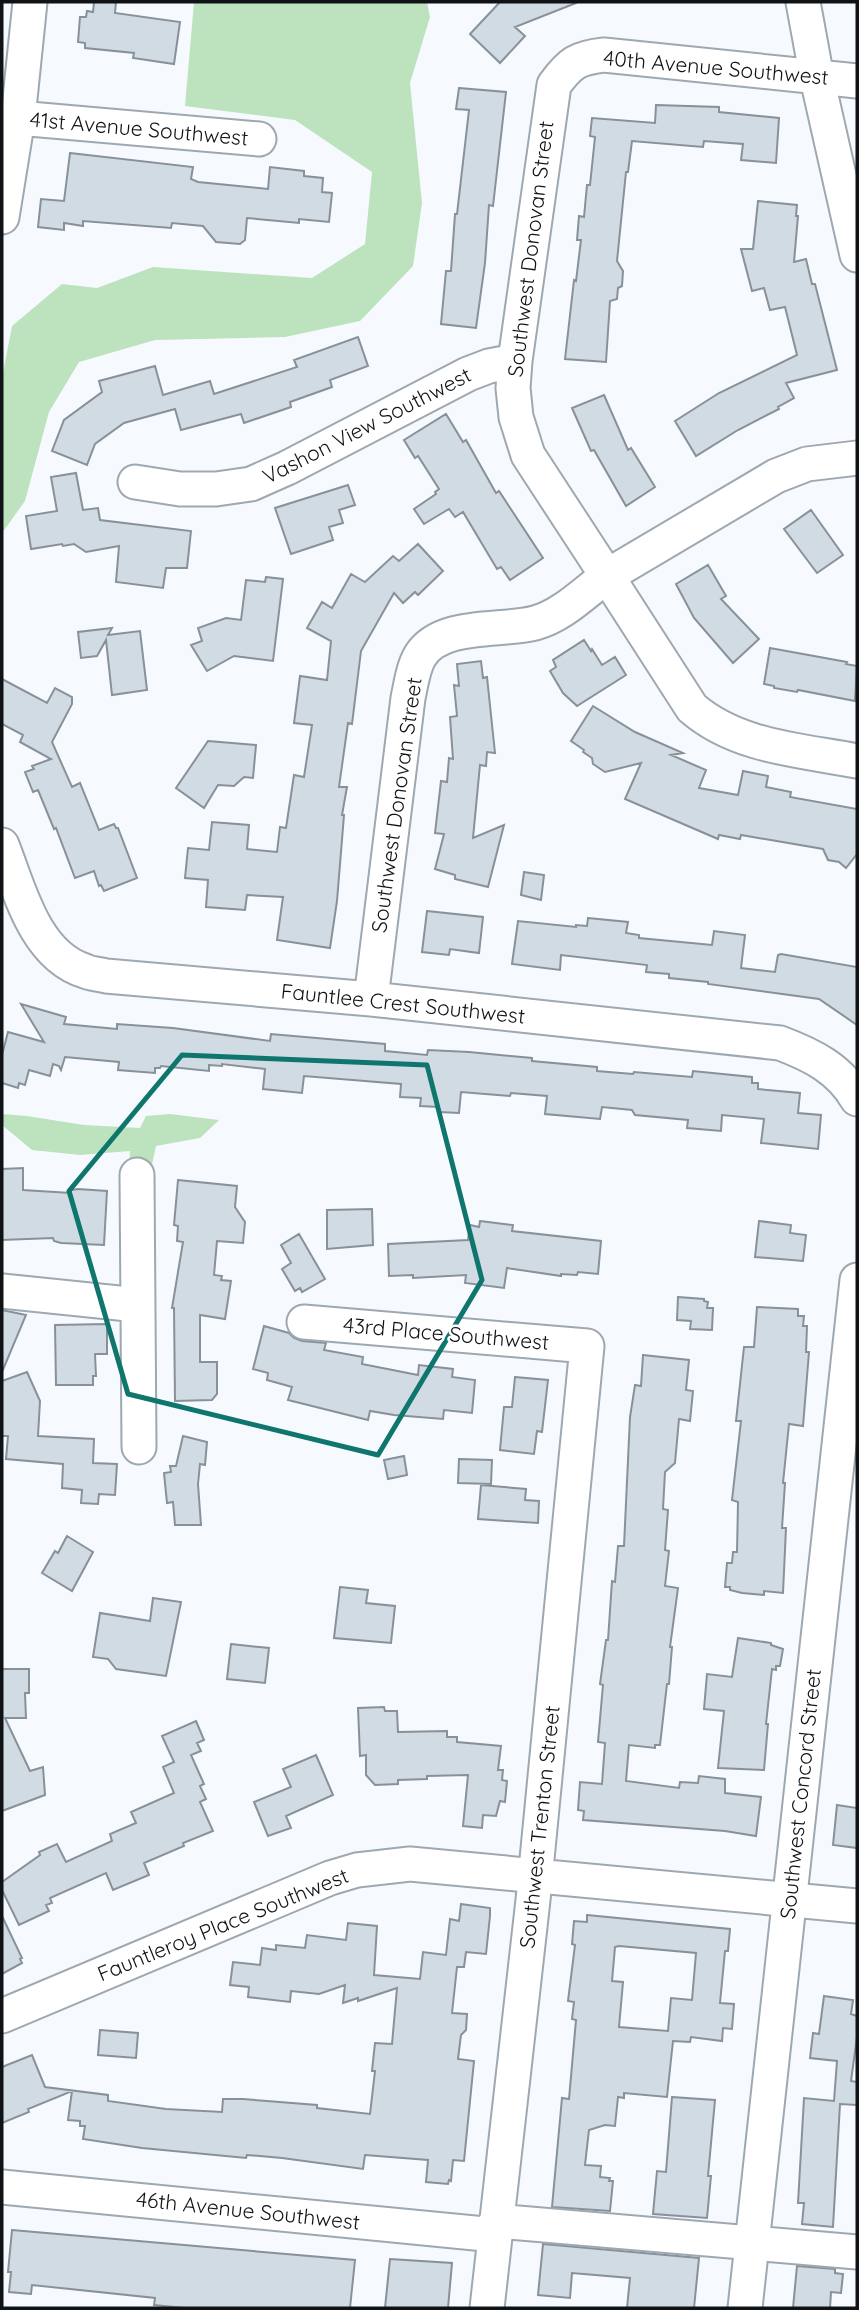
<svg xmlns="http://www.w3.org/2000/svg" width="859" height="2310" font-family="Quicksand,sans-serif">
	<rect width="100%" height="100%" fill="#f6fafe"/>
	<path fill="#bde2be" d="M194 2H427L430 17 410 83 422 203 413 266 360 321 285 337 155 340 79 362 49 412 25 501 2 533V378L12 326 62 284 97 288 153 267 312 278 365 244 372 172 295 120 185 106Z
		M2 1114 27 1116 84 1125 140 1128 146 1116 170 1114 219 1120 200 1138 156 1146 151 1169 129 1170 130 1151 80 1155 32 1150 2 1125Z"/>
	<path fill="#d1dbe4" stroke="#889199" stroke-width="2" fill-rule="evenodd" d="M94 2H116L115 13 180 22 174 64 133 58 134 53 85 48V43L78 42 80 17H86L87 11 93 12Z
		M500 2H576V3L515 27 525 36 500 63 470 34Z
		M459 88 506 92 493 206 489 205 485 263 476 328 441 324 446 271H451L455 214H457L469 110 456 109Z
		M656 105 719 107V112L779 118 776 163 741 160 743 144 704 141 703 147 632 141 628 172H626L617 261 623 271 622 286 618 288 617 299 610 301 606 362 565 359 574 280 576 281 581 240H577L579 216 584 217 587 185H590L595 137 590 136 592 118 655 123Z
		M70 153 193 167 191 179 198 182 268 189 270 167 304 171V176L323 178 322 192 332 193 329 222 299 219V223L247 218 245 240 240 244 216 242 203 226 172 223 171 228 83 221V226L64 223V230L38 227 41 199 64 201Z
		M758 201 797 205 796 216H798L794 262 806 259 812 284H815L837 370 786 383 794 398 778 407 779 409 738 430 696 456 675 421 719 393 797 355 785 307 770 310 764 288 752 291 741 249H753Z
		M358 337 368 366 330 380 332 387 290 402 291 407 244 423 241 414 181 430 175 409 124 423 95 444 87 465 52 451 64 420 102 392 99 381 155 366 163 395 210 381 214 394 297 367 294 360Z
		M604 395 628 450 631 448 655 487 626 506 594 450 591 451 572 408Z
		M446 414 463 442 466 440 496 493 499 491 543 558 510 580 501 567 497 569 463 512 455 517 449 509 424 524 414 509 436 494 435 492 439 489 418 456 415 458 404 440Z
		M76 473 83 510 98 508 100 520 191 531 187 568H166L163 588 116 582 119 546 86 552 74 544 63 546 62 544 31 549 26 516 57 511 51 477Z
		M348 485 355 505 339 510 343 523 329 527 333 540 291 554 275 508Z
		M811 510 843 555 817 573 784 529Z
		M418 544 443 571 418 595 415 592 403 603 394 593 361 651 352 724 348 723 339 787H347L342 815H344L337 901 330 948 277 940 283 897 247 895 245 910 206 907 208 880 185 878 188 848 209 850 212 822 249 825 247 849 277 852 280 827 286 828 294 775 304 777 312 725 294 723 300 676 327 680 331 641 307 628 322 602 332 608 351 574 365 582 393 556 399 561Z
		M708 565 726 596 721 599 759 639 733 663 694 618 676 584Z
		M266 577 283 579 273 661 234 656 207 671 191 645 202 641 198 628 226 618 241 620 246 580 265 582Z
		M112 628 108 635 140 631 147 690 112 695 106 640 97 656 81 658 78 632Z
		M584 640 591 651 592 649 602 665 615 657 626 675 577 706 563 693 550 671 556 667 553 660Z
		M770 648 847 662 846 664 857 666 855 701 798 690 797 692 774 688V686L764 684Z
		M481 661 483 678 487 677 495 753 487 752 486 766 480 765 473 838 504 825 488 887 455 879V875L435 869 444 834 435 833 441 781 447 782 449 758 453 759 450 717 457 716 454 685 459 686 457 664Z
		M2 679 47 703 55 688 72 697V704L52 742 72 787 80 783 99 830 114 824 116 828H118L137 878 104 891 101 885 99 886 94 871 75 878 56 828 54 829 38 790 33 792 25 772 34 769 32 766 51 759 20 742 23 735 2 724Z
		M593 706 635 732 683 753 671 755 706 770 699 788 738 795 743 771 768 776 766 787 791 792 790 797 857 809V854L846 868 839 862 828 860 823 849 741 835 740 839 719 835 718 839 625 799 641 763 605 772 593 764 592 758 583 752 584 750 571 741Z
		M208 741 256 745 253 778 244 777 234 786 218 785 204 808 176 788Z
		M524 872 544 875 541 900 521 895Z
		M427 911 483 917 479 953 450 949 449 955 422 952Z
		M588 918 628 922 626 933 639 935V938L712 945 714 931 745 935 741 968 775 972 778 955 781 954 857 967V1025L819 999 708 984V982L669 978V974L646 972 647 965 561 955 560 970 512 964 518 921 576 927V925L587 926Z
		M21 1004 66 1017 64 1024 117 1029V1024L173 1028 270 1041 271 1034 385 1044V1051L427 1055 428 1050 469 1052 532 1058V1061L597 1067V1071L633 1074 634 1072 692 1077 693 1071 752 1077V1083H758V1089L800 1093 798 1113 821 1115 818 1149 761 1143 764 1119 722 1115 721 1131 687 1128 688 1120 635 1115 632 1110 602 1107 600 1119 545 1114 547 1096 511 1093 510 1096 461 1092 459 1113 439 1112V1107L420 1106 421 1098 400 1097 401 1084 304 1076 302 1093 263 1089 265 1069 222 1064V1066L209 1065V1071L161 1066 160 1068H155V1073L118 1070 119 1062 65 1057 61 1070 59 1066 53 1064 50 1076 29 1070 25 1085 19 1083 18 1088 2 1083V1055L8 1032 44 1042Z
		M23 1168V1190L71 1193V1190L78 1189 107 1191 104 1245 61 1243 54 1241 53 1238 2 1240V1169Z
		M178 1180 237 1186 235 1207 245 1222 243 1243 217 1241 214 1275 222 1276 221 1280 231 1281 225 1319 200 1315V1362H217V1394L212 1400 175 1401 174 1308H172L183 1242 177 1241 178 1226 174 1225Z
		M372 1209 373 1245 327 1249V1210Z
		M480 1221 513 1225 512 1231 601 1241 598 1274 578 1272 577 1275 561 1274V1276L507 1268 504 1288 465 1283 466 1275 413 1278V1275L389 1276 388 1244 468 1240 470 1225 479 1227Z
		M759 1221 791 1225 790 1233 806 1235 803 1261 755 1257Z
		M299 1234 325 1279 302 1292 300 1288 295 1291 282 1269 291 1263 281 1245Z
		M678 1297 704 1299V1301L708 1302 707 1308H713L712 1330 690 1329 691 1321 677 1320Z
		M757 1307 798 1309V1316H804L803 1326H807L806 1352H809L803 1426 789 1424 783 1483H785L782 1528H786L783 1593 764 1591V1595L742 1593 730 1590V1587H725L727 1563H732L733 1552H737L738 1502 732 1500 741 1421H736L744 1347H754Z
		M2 1310 26 1315 2 1372Z
		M107 1324V1354H95L96 1376H93V1385H56L55 1325Z
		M264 1326 289 1333 294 1338 302 1341 326 1343 324 1350 363 1357 362 1364 418 1375 419 1365 453 1369 452 1377 475 1380 472 1413 444 1410 443 1419 394 1415 370 1411 368 1420 288 1400 292 1387 267 1380 268 1373 253 1369Z
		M643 1355 689 1360 686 1390 693 1391 690 1421 679 1419 675 1463 665 1472 663 1509 668 1510 665 1550 669 1551 665 1586 678 1588 670 1647H672L669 1684H667L660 1745H655V1748L629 1745 626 1781 679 1788 680 1782 698 1783 699 1776 725 1779V1793L761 1797 756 1836 725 1831 583 1820 584 1811 578 1810 580 1782 602 1784 605 1743 598 1742 603 1685 600 1684 606 1640H608L612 1581 615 1582 618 1546H624L630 1417 635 1385 641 1386Z
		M27 1372 40 1401 38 1436 94 1439 93 1463 117 1464 115 1495 99 1494 98 1504 81 1503 82 1490 62 1488 63 1464 6 1459 8 1436H2V1381Z
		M515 1377 548 1380 542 1432 537 1431 534 1454 500 1450 504 1407H512Z
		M183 1436 207 1442 205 1465 200 1464 198 1484 201 1525H175L173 1502 167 1503 164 1473 171 1472 170 1466H176Z
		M404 1456 407 1475 388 1479 384 1460Z
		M459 1459 492 1460 491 1484 458 1483Z
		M481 1485 526 1489 525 1500 539 1501 538 1523 478 1519Z
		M67 1536 93 1552 72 1591 42 1573 55 1551 58 1553Z
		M340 1587 368 1590 366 1603 395 1606 391 1643 334 1638Z
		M153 1598 181 1602 166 1676 116 1669 108 1659 93 1657 100 1613 150 1621Z
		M738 1638 771 1643V1645L783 1649 780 1666H776V1670L772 1669 766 1724H768L764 1770 718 1768 724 1711 704 1709 707 1674 732 1677Z
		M231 1644 269 1648 265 1683 227 1679Z
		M2 1669H29V1693H25L26 1718H5L30 1771 43 1767 45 1795 2 1811Z
		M384 1707 385 1711H397L398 1732 447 1731V1737H457V1742L501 1746 498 1770H503L502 1780 507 1781 505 1802 500 1801 496 1816 483 1815 482 1828 463 1826 468 1775 427 1776V1779L398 1780V1784L375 1785 366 1775V1755L360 1756 358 1708Z
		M196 1721 204 1740 197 1743 201 1751 191 1755 204 1784 200 1786 206 1799 200 1802 213 1831 183 1843 184 1846 144 1863 149 1875 113 1890 106 1873 50 1898 52 1903 46 1905 49 1911 19 1925 2 1890V1882L40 1855 39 1852 57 1844 66 1862 112 1841 110 1834 136 1823 131 1812 174 1793 163 1767 174 1762 162 1736Z
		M316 1755 333 1795 286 1816 291 1828 268 1836 254 1802 291 1787 283 1769Z
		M837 1805 857 1808V1848L833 1845Z
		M461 1904 490 1908V1916L486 1954 466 1952 464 1967H457L452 2013 467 2014 466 2030 461 2035 458 2059 474 2061 464 2161 453 2160 451 2181 449 2180 448 2184 426 2182 428 2160 365 2155 363 2169 282 2158 247 2155 246 2158 142 2148 83 2139 85 2126H80V2121L68 2120 72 2091 28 2109 29 2112 2 2123V2067L32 2055 45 2087 108 2095V2101L166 2109 222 2112 223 2099H243L317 2105V2108L370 2114 375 2071H372L375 2043 392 2044 397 1988 358 2001V1998L343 2003 345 1985 319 1994 291 1991 290 2002 248 1997 249 1987 230 1985 233 1962 260 1965 262 1948 276 1950V1945L305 1948 307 1935 346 1940 348 1923 377 1926 374 1975 420 1979 423 1952 446 1955 450 1919 459 1921Z
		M587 1915 730 1929 728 1951H725L720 2003 734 2004 732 2029 723 2028 722 2041 691 2037 690 2042 673 2041 667 2097 624 2093V2098L618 2097 615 2126 605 2125 589 2130 585 2165 601 2166 600 2177 610 2178 609 2181H613L610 2211 552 2207 562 2098 569 2099 576 2020 572 2019 574 2002 568 2001 575 1945 572 1944 574 1921 587 1922ZM619 1946 696 1953 692 2000 671 1998 668 2031 619 2027 623 1982 612 1981 615 1947Z
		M2 1916 22 1958 20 1959 22 1963 2 1974Z
		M824 1996 853 2000 851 2014 857 2016V2037L851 2081 857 2082V2105L840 2104 833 2227 802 2224 804 2203H798L804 2098 834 2101 837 2061 810 2058 813 2033 819 2034Z
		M100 2030 138 2033 136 2058 98 2055Z
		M672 2097 715 2100 708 2176H711L707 2218 653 2214 657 2171 666 2172Z
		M12 2230 355 2260 350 2308H184L154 2305 155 2298 32 2285 31 2294 9 2292 11 2272H8Z
		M543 2244 699 2258 694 2308H627L630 2278 572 2273 570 2298 538 2295Z
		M390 2259 452 2263 448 2308H385Z
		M797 2266 835 2269V2273L843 2274 841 2293 831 2292 830 2308H793Z"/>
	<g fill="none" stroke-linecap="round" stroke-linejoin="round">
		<g stroke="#9ea8b0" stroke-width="37">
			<path id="minor" d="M803 2 817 78 857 255
				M18 118 259 139
				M2 217 18 118 30 2
				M857 458 807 464 776 476 607 576 692 708C737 747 800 750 857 761
				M135 482 180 489H216L251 484 287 468 468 374 489 366 515 361
				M2 845C19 888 34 955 85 971 91 974 99 974 106 976L371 999 780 1043C812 1055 840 1069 857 1099
				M371 999 408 698C411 684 413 668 420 656 441 622 501 632 535 623 562 616 585 592 607 576L528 455 516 417 513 388 515 361 554 85C570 63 577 58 604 55L857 81
				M137 1175 139 1447
				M2 1291 138 1305
				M304 1322 587 1346 533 1900 487 2308
				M2 2016 330 1878 357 1870 410 1864 857 1906
				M2 2187 495 2235
				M496 2221 857 2252
				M745 2308 857 1280"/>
		</g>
		<use href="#minor" stroke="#fff" stroke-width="33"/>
	</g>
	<path fill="none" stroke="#0f766e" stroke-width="5" stroke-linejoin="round" d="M182 1055 427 1065 482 1280 378 1455 128 1394 69 1191Z"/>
	<g text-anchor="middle" stroke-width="5" stroke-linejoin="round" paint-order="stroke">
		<g font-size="21" fill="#0f1316" stroke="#fff">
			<text transform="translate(716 68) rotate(5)" y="7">40th Avenue Southwest</text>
			<text transform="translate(139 129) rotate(5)" y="7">41st Avenue Southwest</text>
			<text transform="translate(531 249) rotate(-83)" y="7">Southwest Donovan Street</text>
			<text transform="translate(367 426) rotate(-27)" y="7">Vashon View Southwest</text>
			<text transform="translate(397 805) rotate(-82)" y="7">Southwest Donovan Street</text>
			<text transform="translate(403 1004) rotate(6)" y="7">Fauntlee Crest Southwest</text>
			<text transform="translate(446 1334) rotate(5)" y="7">43rd Place Southwest</text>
			<text transform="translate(801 1794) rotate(-84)" y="7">Southwest Concord Street</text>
			<text transform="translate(540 1827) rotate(-84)" y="7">Southwest Trenton Street</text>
			<text transform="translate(223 1925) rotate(-22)" y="7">Fauntleroy Place Southwest</text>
			<text transform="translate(248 2211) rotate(6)" y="7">46th Avenue Southwest</text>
		</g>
	</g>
	<rect width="859" height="2310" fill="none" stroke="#0f1316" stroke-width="7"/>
</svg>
